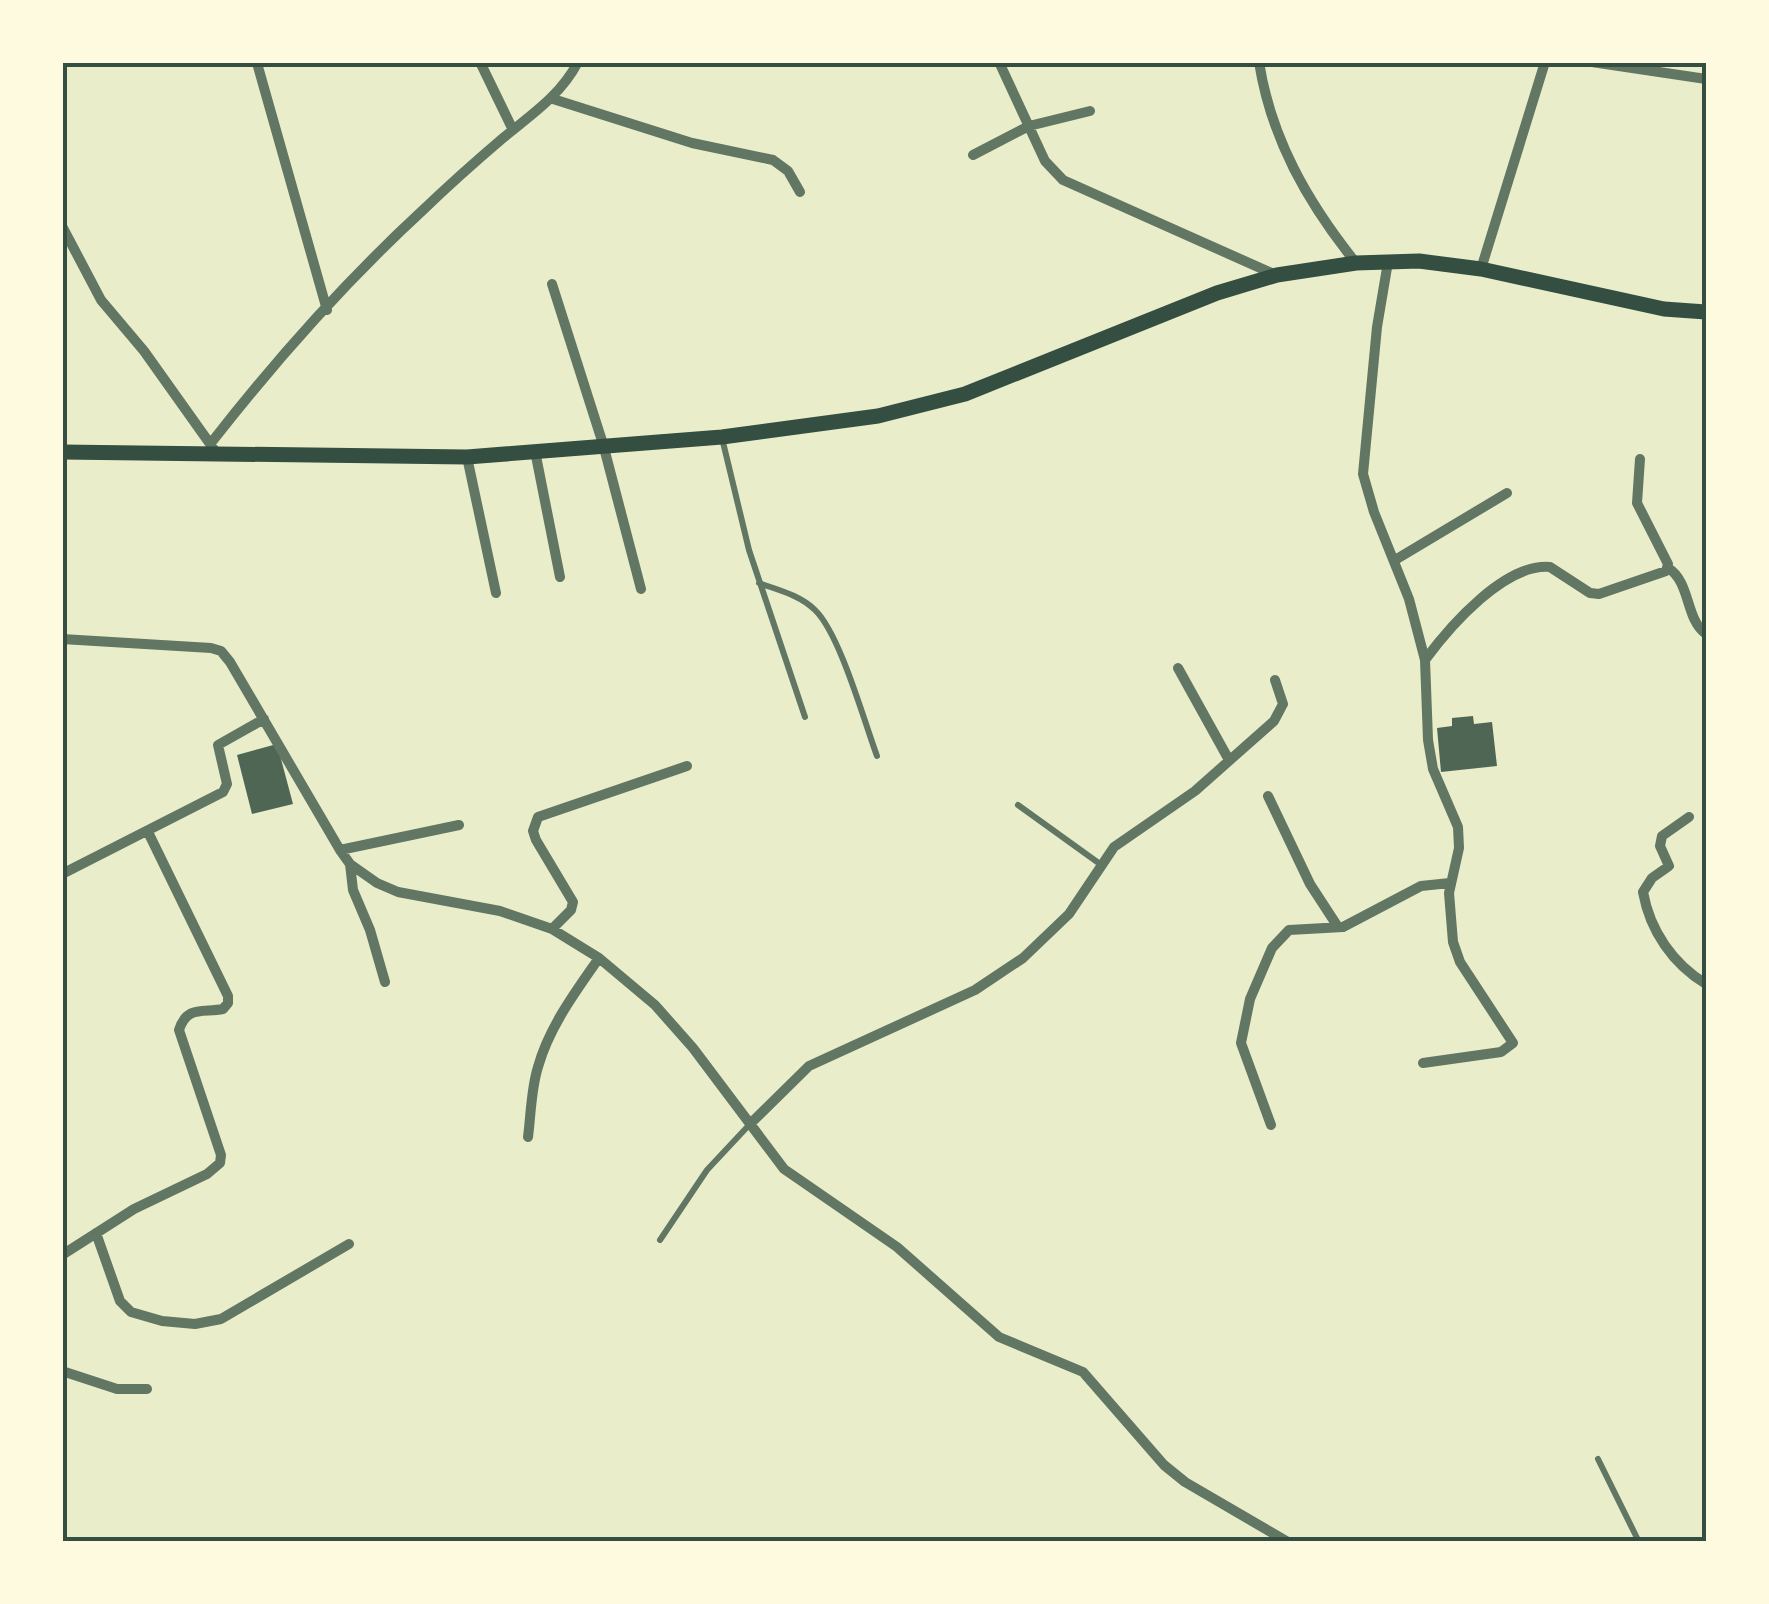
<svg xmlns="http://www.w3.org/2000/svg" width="1769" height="1604" font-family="'DejaVu Sans',sans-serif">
	<rect width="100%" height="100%" fill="#e9edc9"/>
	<path fill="#4f6655" d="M1473 716 1474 724 1492 722 1497 766 1441 772 1437 728 1452 726V718Z
		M277 744 293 804 252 814 237 755Z"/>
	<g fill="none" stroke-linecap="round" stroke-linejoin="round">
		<path stroke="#617663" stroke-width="6" d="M722 438 749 550 805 717
			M759 583C778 590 800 595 815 610 840 634 864 721 877 756
			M1018 805 1100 864
			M660 1240 707 1170 750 1124
			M1598 1459 1639 1542"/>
		<path stroke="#617663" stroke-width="10" d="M480 62 513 130
			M999 62 1045 161 1063 180 1276 275
			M1259 62C1271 139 1308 203 1356 263
			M1592 62 1706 79
			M257 63 327 310
			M553 99 692 143 773 160 788 171 800 192
			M973 155 1029 126 1090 111
			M62 226 101 300 144 351 213 448
			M1388 262 1377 327 1363 474 1374 512 1409 599 1425 660 1428 740 1433 769 1458 827 1459 848 1449 893 1453 942 1460 962 1513 1043 1501 1052 1423 1063
			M1481 269 1545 62
			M552 284 603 444 641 589
			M211 443C275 361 346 281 423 210 449 185 476 161 503 138 532 114 560 96 578 62
			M535 451 560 577
			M467 457 496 593
			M1395 560 1507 493
			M1668 568C1691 582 1685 619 1706 634
			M62 639 211 648 221 651 230 662 340 850 350 864 377 883 398 892 500 911 552 929 599 958 655 1005 693 1048 784 1169 897 1247 999 1337 1083 1372 1164 1465 1185 1482 1288 1542
			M1425 660C1450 626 1505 563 1550 567L1590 593 1599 594 1666 571 1668 564 1637 503 1640 459
			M1178 668 1229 760
			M1268 796 1310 884 1338 927
			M1689 817 1662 836 1660 846 1669 866 1652 878 1643 892C1650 931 1673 964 1706 984
			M340 850 459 825
			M350 864 353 890 370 930 385 982
			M62 874 223 792 227 784 218 745 264 719
			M552 929 571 910 573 902 536 840 533 831 538 817 687 766
			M750 1124 809 1066 975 990 1023 958 1069 914 1114 847 1195 791 1274 721 1283 704 1275 680
			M1271 1125 1241 1043 1250 999 1272 948 1289 930 1343 927 1421 886 1450 883
			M528 1137C531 1114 531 1089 538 1067 549 1027 576 991 599 958
			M96 1233 120 1301 131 1312 162 1321 195 1324 221 1319 349 1244
			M62 1255 134 1209 207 1174 220 1163 221 1155 179 1030C187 1005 203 1013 223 1009L228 1003V996L148 832
			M62 1371 117 1389H147"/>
		<path stroke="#344e41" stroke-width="15" d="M62 452 467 457 722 437 878 416 965 394 1217 293 1277 275 1356 263 1419 261 1481 269 1664 309 1706 312"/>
	</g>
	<rect width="1769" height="1604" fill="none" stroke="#fefae0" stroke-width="130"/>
	<rect x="65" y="65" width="1639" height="1474" fill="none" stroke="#344e41" stroke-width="4"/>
</svg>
